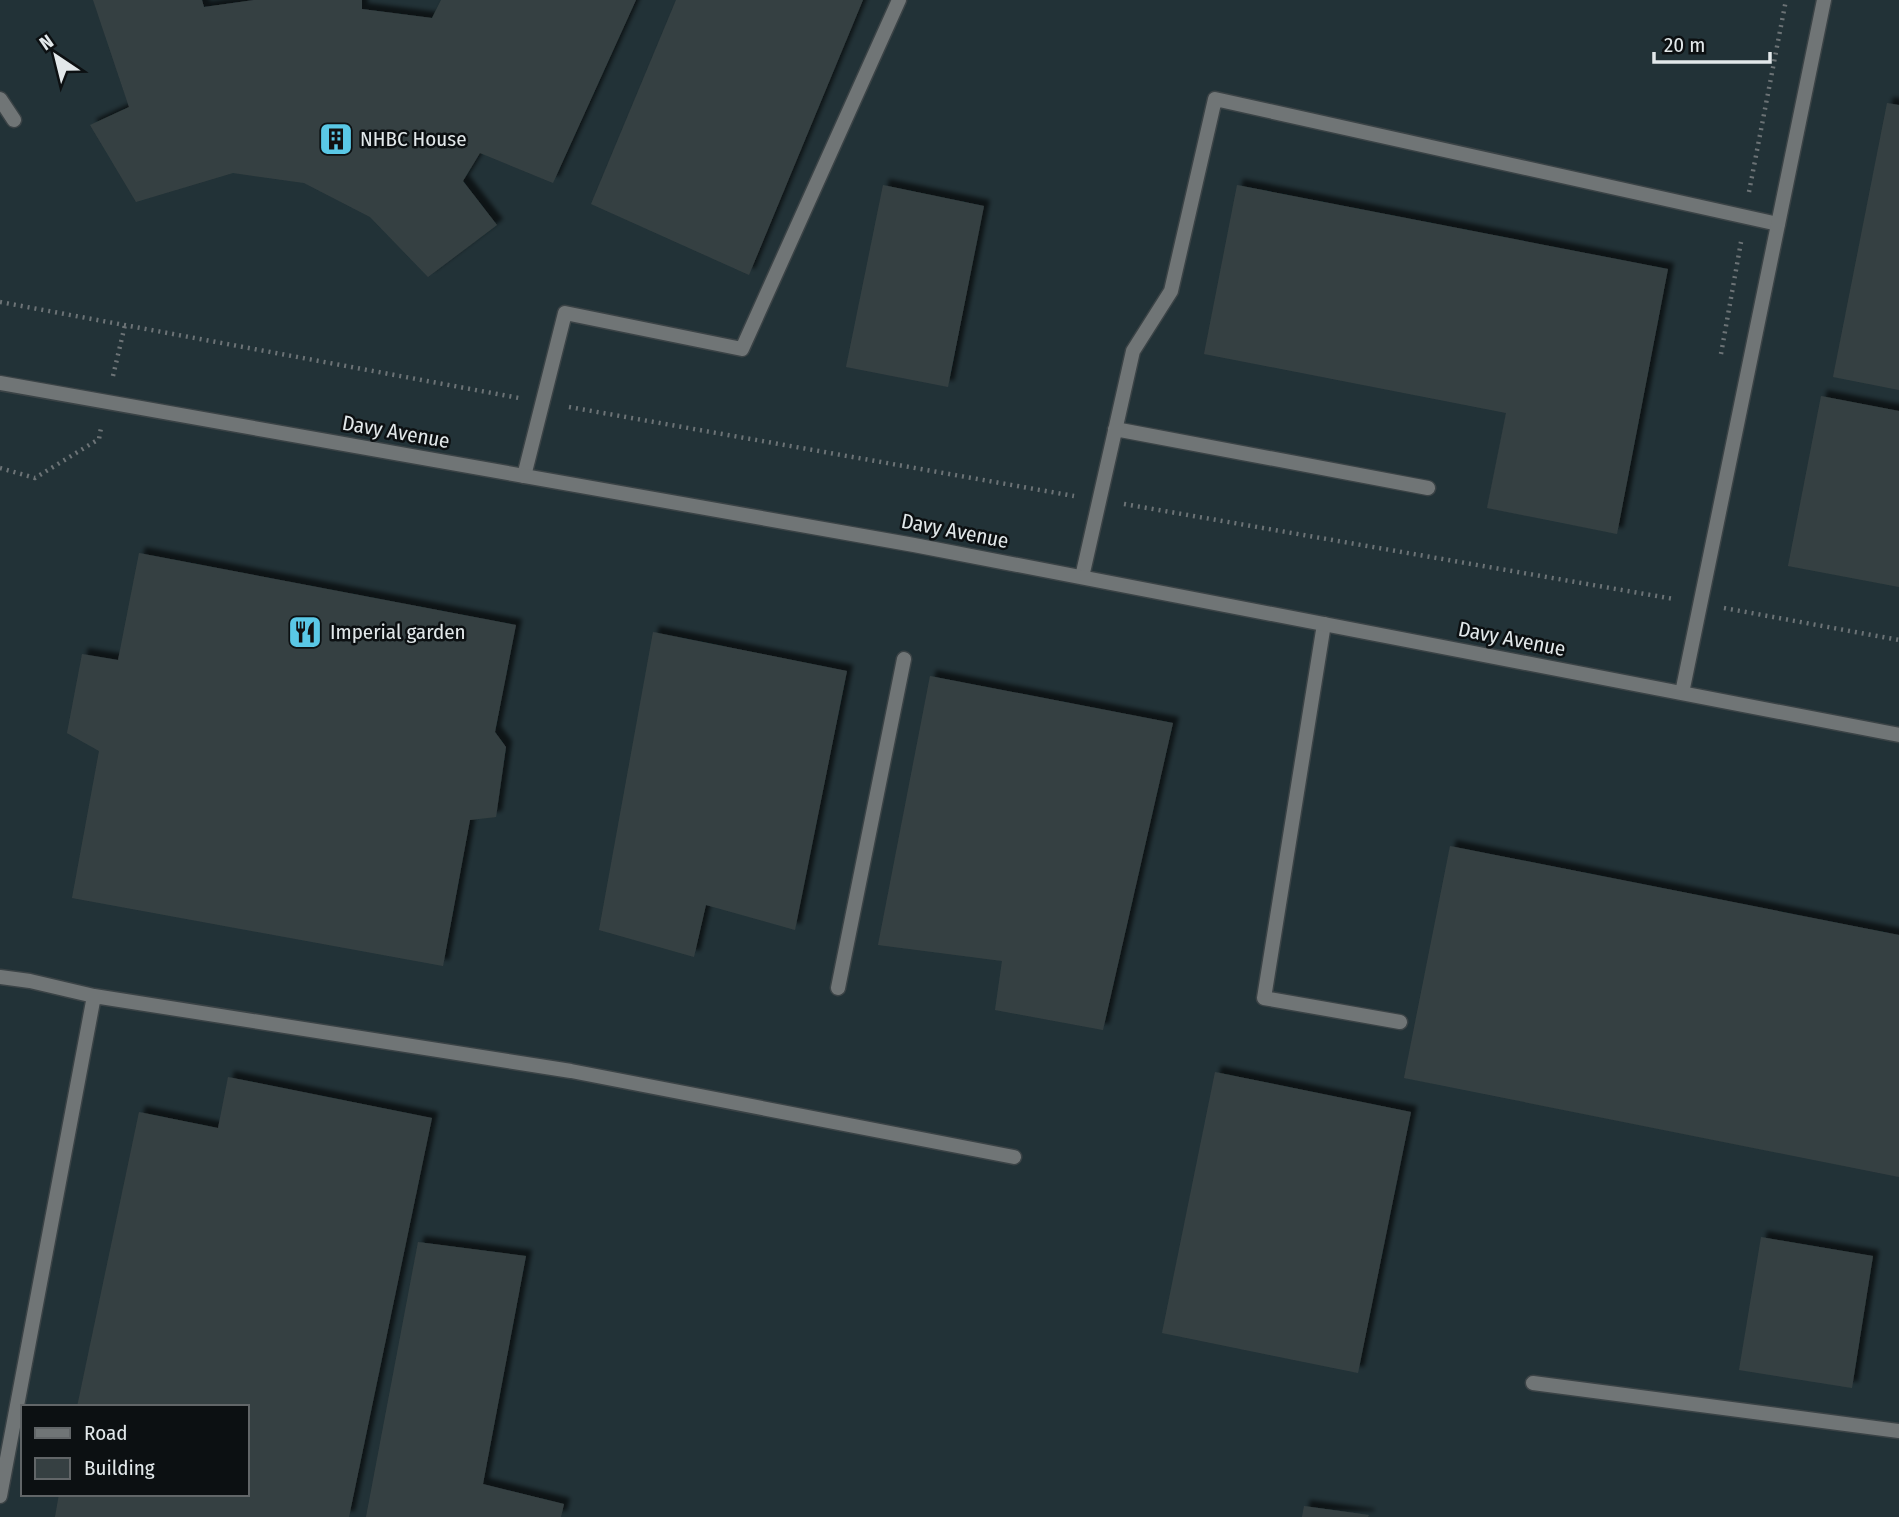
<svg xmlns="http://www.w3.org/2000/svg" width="1899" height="1517" font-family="'Fira Sans Condensed',sans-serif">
	<defs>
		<filter id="shadow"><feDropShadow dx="6" dy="-6" stdDeviation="2" flood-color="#0009"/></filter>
	</defs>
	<rect width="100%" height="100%" fill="#20282b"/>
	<path fill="#223237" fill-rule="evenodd" d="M0 0H1899V1517H0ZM23 1407H247V1494H23Z"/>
	<path fill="#364042" filter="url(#shadow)" d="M93 0H202L204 7 254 0H362V9L432 18 441 0H636L553 183 480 153 463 181 497 225 428 277 370 217 304 183 233 173 136 202 90 125 129 107Z
		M676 0H863L749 275 591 204Z
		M1887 103 1899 105V390L1833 377Z
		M883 185 984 206 948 387 846 367Z
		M1237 185 1668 269 1617 534 1487 508 1506 413 1204 354Z
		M1821 396 1899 411V587L1788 566Z
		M139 553 516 625 495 732 506 747 496 817 470 820 443 966 72 898 99 751 67 733 82 654 118 660Z
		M653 632 847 671 795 930 706 905 694 957 599 930Z
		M930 676 1173 723 1103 1030 995 1010 1002 961 878 945Z
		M1450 846 1899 935V1177L1404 1078Z
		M1215 1072 1411 1112 1358 1373 1162 1333Z
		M228 1077 432 1118 349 1517H55L59 1494H247V1407H77L139 1112 218 1128Z
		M1761 1237 1873 1256 1852 1388 1739 1370Z
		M418 1242 526 1256 483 1484 564 1504 561 1517H366Z
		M1304 1506 1369 1515 1368 1517H1302Z"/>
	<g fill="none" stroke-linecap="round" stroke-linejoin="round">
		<g stroke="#3b4346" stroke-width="17">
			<path id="service" d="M0 99 14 120
				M1115 429 1428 488
				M524 476 565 313 742 349 899 0
				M1082 577 1133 351 1171 291 1215 99 1778 224
				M1324 624 1264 998 1400 1022
				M0 977 30 981 94 996 0 1496
				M838 988 904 659
				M94 996 571 1071 1014 1157
				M1533 1383 1899 1431"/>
		</g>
		<g stroke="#3b4346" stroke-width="17">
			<path id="minor" d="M0 383 914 545 1899 735
				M1682 693 1824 0"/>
		</g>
		<path stroke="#6c7376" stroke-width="4.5" stroke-dasharray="2 5" stroke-linecap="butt" d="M1749 192 1786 0
			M0 302 519 398
			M1721 354 1741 242
			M113 376 125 325
			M569 407 1074 496
			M0 468 35 478 99 439 101 428
			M1124 504 1674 599
			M1724 608 1899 640"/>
		<use href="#service" stroke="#707576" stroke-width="14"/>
		<use href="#minor" stroke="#707576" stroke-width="14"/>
	</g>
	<defs>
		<g id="building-square" transform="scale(1.75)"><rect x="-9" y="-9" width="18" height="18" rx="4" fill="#5ac8e6" stroke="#0c1012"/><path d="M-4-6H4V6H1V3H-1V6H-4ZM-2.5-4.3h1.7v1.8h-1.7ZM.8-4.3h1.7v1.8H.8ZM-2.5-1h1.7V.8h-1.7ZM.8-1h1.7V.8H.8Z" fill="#111"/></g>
		<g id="restaurant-square" transform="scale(1.75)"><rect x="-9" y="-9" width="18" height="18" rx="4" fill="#5ac8e6" stroke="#0c1012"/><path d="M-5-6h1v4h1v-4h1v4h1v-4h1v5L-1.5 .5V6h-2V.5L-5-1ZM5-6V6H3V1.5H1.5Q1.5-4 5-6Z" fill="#111"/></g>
	</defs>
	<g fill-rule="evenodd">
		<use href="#building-square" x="336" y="139"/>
		<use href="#restaurant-square" x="305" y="632"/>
	</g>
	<g text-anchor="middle" stroke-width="5" stroke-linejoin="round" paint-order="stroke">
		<g font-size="21" fill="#e2e8ea" stroke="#0c1012" text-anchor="start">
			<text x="360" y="146">NHBC House</text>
			<text x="330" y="639">Imperial garden</text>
		</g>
		<g font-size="21" fill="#e2e8ea" stroke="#0c1012">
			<text transform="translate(396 432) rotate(10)" y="7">Davy Avenue</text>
			<text transform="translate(955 531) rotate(11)" y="7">Davy Avenue</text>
			<text transform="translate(1512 639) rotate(11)" y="7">Davy Avenue</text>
		</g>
	</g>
	<rect x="21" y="1405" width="228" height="91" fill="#0c1012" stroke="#626668" stroke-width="2"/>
	<rect x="35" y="1428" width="35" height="10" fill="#707576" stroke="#626668" stroke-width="2"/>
	<text x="84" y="1440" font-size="21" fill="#e2e8ea">Road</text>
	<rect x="35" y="1458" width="35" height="21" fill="#364042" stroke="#626668" stroke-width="2"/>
	<text x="84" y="1475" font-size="21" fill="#e2e8ea">Building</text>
	<g transform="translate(56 56) rotate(325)" stroke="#0c1012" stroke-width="5" paint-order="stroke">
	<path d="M0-5L12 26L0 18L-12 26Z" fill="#e2e8ea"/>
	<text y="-10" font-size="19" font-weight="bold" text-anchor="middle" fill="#e2e8ea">N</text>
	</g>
	<path d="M1654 52v10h116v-10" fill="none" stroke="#e2e8ea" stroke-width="3.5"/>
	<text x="1664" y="52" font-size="21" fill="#e2e8ea" stroke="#0c1012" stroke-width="5" paint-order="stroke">20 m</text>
</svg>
